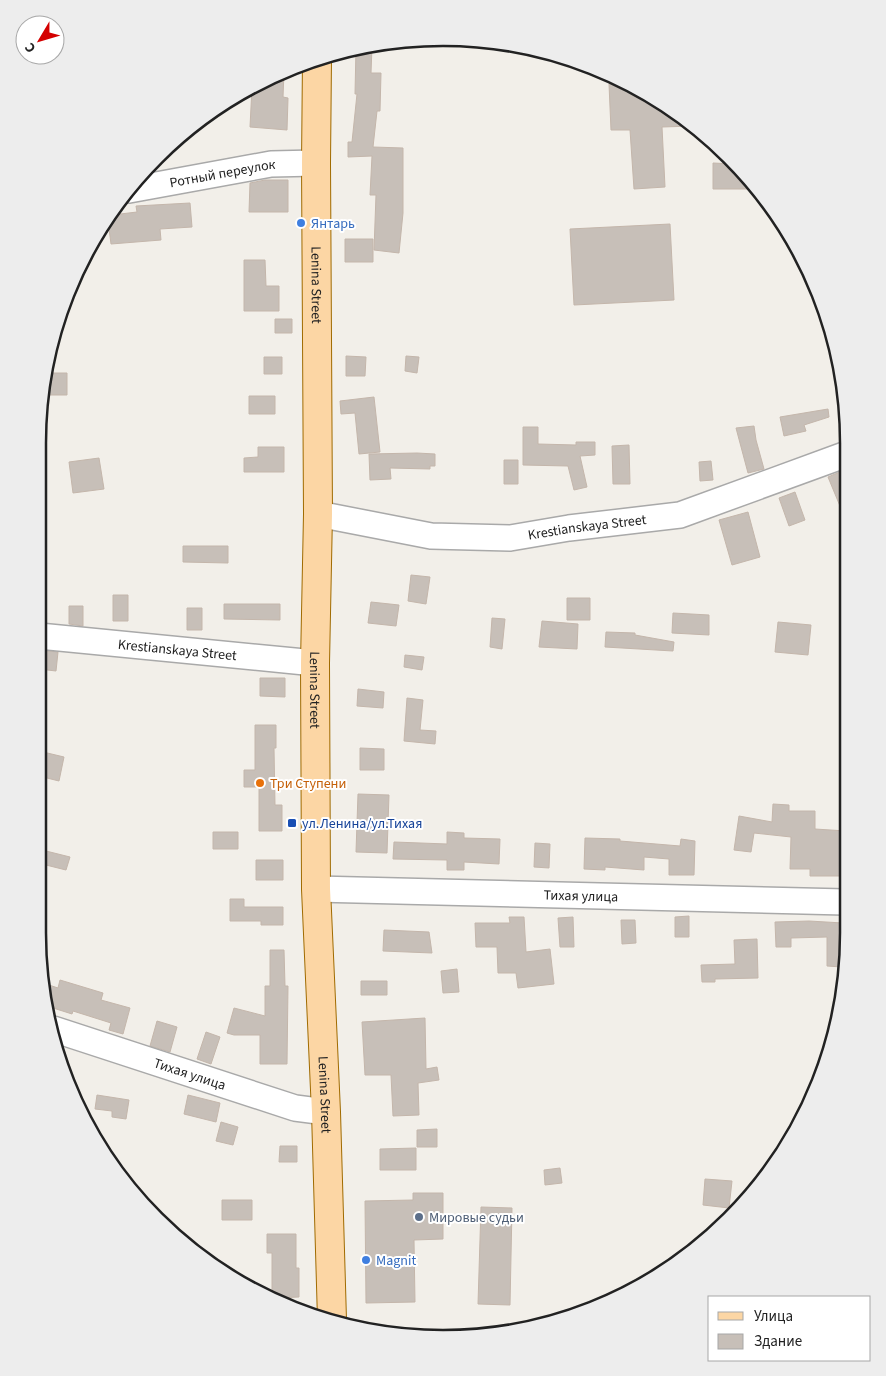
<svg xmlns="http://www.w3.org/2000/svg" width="886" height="1376" font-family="'Source Sans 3',sans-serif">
	<rect width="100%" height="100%" fill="#f2efe9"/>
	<path fill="#c7bfb8" stroke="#c4b6ab" d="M372 46 371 73H381L380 111H377L373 147 403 148V213L399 253 374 250 376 195H370L372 156 348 157V142H352L357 94H355L356 48Z
		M284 72 283 97 288 98 287 130 250 127 252 87 263 79Z
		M627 83 646 92 693 126 662 127 665 187 634 189 630 130H611L609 84Z
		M713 163 734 164 758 189H713Z
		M265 180H288V212H249L250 183Z
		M190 203 192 227 160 229 161 240 111 244 108 221 112 215 137 212 136 206Z
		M670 224 674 300 574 305 570 229Z
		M345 239H373V262H345Z
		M244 260H265L266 286H279V311H244Z
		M275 319H292V333H275Z
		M346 356 366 357 365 376H346Z
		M406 356 419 357 417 373 405 371Z
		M264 357H282V374H264Z
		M46 373H67V395H41Z
		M249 396H275V414H249Z
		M374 397 380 452 359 454 355 413 341 414 340 401Z
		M828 409 829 417 804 425 806 431 784 436 780 417Z
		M754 426 756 440 764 469 748 473 736 428Z
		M523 427H538V444L576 445V442H595V455L580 456 587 487 574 490 568 466 523 465Z
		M629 445 630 484H613L612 446Z
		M258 447H284V472H244V458L258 457Z
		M417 453 435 454V466H430V469L390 468 391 479 370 480 369 454Z
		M99 458 104 489 73 493 69 462Z
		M504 460H518V484H504Z
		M711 461 713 480 700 481 699 462Z
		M847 469V523L828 477Z
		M795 492 805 520 789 526 779 498Z
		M748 512 760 557 732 565 719 520Z
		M183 546H228V563L183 562Z
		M411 575 430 577 426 604 408 601Z
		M113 595H128V621H113Z
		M567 598H590V620H567Z
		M371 602 399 605 396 626 368 623Z
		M224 604H280V620L224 619Z
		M69 606H83V626L69 624Z
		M187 608H202V630H187Z
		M673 613 709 615V635L672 633Z
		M492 618 505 619 502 649 490 647Z
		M542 621 578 624 577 649 539 647Z
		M778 622 811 625 808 655 775 652Z
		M606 632 635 633V635L674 642 673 651 605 647Z
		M39 650 58 652 56 671 39 669Z
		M405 655 424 657 422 670 404 667Z
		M260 678H285V697L260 696Z
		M358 689 384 692 383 708 357 706Z
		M407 698 423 700 420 730 436 731 435 744 404 741Z
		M255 725H276V748H274L275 805H282V831H259V787H244V770H255Z
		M360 748 384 749V770H360Z
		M39 751 64 757 59 781 39 776Z
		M358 794 389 795 387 853 356 852Z
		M773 804 789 805V811H815V829L846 831V876H810V869H790L791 837 754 833 751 852 734 850 739 816 772 822Z
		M213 832H238V849H213Z
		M447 832 464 833V838L500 839 499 864 464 862V870H447V860L393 859 394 842 447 844Z
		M585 838 620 839V841L680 846 681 839 695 841 694 875H669V859L644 857V870L605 867V870L584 869Z
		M535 843 550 844 549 868 534 867Z
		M38 849 70 857 66 870 38 863Z
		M256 860H283V880H256Z
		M230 899H244V907H283V925H261V921H230Z
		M689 916V937H675V917Z
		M509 917H524L526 952 550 949 554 984 518 988 516 973H498L497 947H476L475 923H510Z
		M573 917 574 947H560L558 918Z
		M621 920H635L636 943 622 944Z
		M809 921 843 923 842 967 827 966V937L791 938V947H776L775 922Z
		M384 930 429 932 432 953 383 951Z
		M757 939 758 978 715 979V982H702L701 965 735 964 734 940Z
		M270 950H284L285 986H288L287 1064H260V1035H234L227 1033 234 1008 265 1016V986H270Z
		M457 969 459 992 443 993 441 971Z
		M60 980 103 993 101 1000 130 1008 123 1034 109 1030 111 1023 73 1011 72 1014 50 1007 46 984 58 988Z
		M361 981H387V995H361Z
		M425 1018 426 1069 437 1067 439 1080 418 1083 419 1115 393 1116 391 1075H365L362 1022Z
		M157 1021 177 1027 170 1052 150 1046Z
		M206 1032 220 1037 211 1064 197 1059Z
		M97 1095 129 1100 126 1119 112 1117V1111L95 1109Z
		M188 1095 220 1103 216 1122 184 1114Z
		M221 1122 238 1127 233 1145 216 1141Z
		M437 1129V1147H417V1130Z
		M280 1146H297V1162H279Z
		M416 1148V1170H380V1149Z
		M560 1168 562 1183 545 1185 544 1170Z
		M705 1179 732 1181 729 1208 703 1205Z
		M413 1193H443V1239L414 1240 415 1302 366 1303 365 1201 413 1200Z
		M222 1200H252V1220H222Z
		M481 1207 512 1208 510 1305 478 1304Z
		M267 1234H296V1268H299V1297L276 1298 272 1295V1253H267Z"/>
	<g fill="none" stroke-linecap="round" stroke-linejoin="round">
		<g stroke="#a9a9a9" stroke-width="28">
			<g id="minor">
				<path id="s1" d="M129 190 271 164 316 163"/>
				<path id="s2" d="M318 514 431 536 510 538 569 528 680 515 847 454"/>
				<path id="s3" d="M39 636 315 663"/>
				<path id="s4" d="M316 889 845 902"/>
				<path id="s5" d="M53 1029 295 1108 326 1112"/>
			</g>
		</g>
		<g stroke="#a06b00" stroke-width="30">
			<g id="major">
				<path id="s6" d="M317 59 316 163 318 514 315 663 316 889 326 1112 332 1320"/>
			</g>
		</g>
		<use href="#minor" stroke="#fff" stroke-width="25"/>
		<use href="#major" stroke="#fcd6a4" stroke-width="28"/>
	</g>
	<g fill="#3f7fe0" stroke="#fff" stroke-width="2">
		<circle cx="301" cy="223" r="5"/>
		<circle cx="366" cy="1260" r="5"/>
	</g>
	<circle fill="#e8710a" stroke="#fff" stroke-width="2" cx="260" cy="783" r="5"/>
	<rect fill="#1a4fb4" stroke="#fff" stroke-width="2" x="287" y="818" width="10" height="10" rx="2.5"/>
	<circle fill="#5c6f8a" stroke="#fff" stroke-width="2" cx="419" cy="1217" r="5"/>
	<g text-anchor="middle" stroke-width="4" stroke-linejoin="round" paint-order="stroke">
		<g font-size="14" fill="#222" stroke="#fff">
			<text dy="5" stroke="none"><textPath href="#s1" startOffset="95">Ротный переулок</textPath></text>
			<text dy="5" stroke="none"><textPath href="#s6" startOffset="226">Lenina Street</textPath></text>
			<text dy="5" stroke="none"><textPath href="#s2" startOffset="272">Krestianskaya Street</textPath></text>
			<text dy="5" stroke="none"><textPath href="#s3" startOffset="139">Krestianskaya Street</textPath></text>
			<text dy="5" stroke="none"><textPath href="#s6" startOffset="631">Lenina Street</textPath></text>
			<text dy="5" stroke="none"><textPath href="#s4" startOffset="265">Тихая улица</textPath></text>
			<text dy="5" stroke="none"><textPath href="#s5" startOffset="144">Тихая улица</textPath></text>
			<text dy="5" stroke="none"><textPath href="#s6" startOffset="1036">Lenina Street</textPath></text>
		</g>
		<g font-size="14" fill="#366cbe" stroke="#fff" text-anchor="start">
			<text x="311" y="228">Янтарь</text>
			<text x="376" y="1265">Magnit</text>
		</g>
		<g font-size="14" fill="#c56008" stroke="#fff" text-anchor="start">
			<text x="270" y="788">Три Ступени</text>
		</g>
		<g font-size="14" fill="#164399" stroke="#fff" text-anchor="start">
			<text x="302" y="828">ул.Ленина/ул.Тихая</text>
		</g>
		<g font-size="14" fill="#4e5e75" stroke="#fff" text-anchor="start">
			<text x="429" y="1222">Мировые судьи</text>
		</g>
	</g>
	<path d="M0 0H886V1376H0ZM443 46H443A397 397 0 0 1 840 443V933A397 397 0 0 1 443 1330H443A397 397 0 0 1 46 933V443A397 397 0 0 1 443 46Z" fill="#ededed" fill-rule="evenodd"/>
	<path fill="none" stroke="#222" stroke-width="2.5" d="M443 46H443A397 397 0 0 1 840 443V933A397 397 0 0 1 443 1330H443A397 397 0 0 1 46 933V443A397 397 0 0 1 443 46Z"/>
	<rect x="708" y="1296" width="162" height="65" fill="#ffffff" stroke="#a7a7a7"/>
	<rect x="718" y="1312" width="25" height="8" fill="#fcd6a4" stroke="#a7a7a7"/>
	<text x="754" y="1321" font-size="15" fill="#222222">Улица</text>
	<rect x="718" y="1334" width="25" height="15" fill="#c7bfb8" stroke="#a7a7a7"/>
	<text x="754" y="1346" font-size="15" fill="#222222">Здание</text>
	<g transform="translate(40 40) rotate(232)"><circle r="24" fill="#ffffff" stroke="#a7a7a7"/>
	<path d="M0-4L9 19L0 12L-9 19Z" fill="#d40000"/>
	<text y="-8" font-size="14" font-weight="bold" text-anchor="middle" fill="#222222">С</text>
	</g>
</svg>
